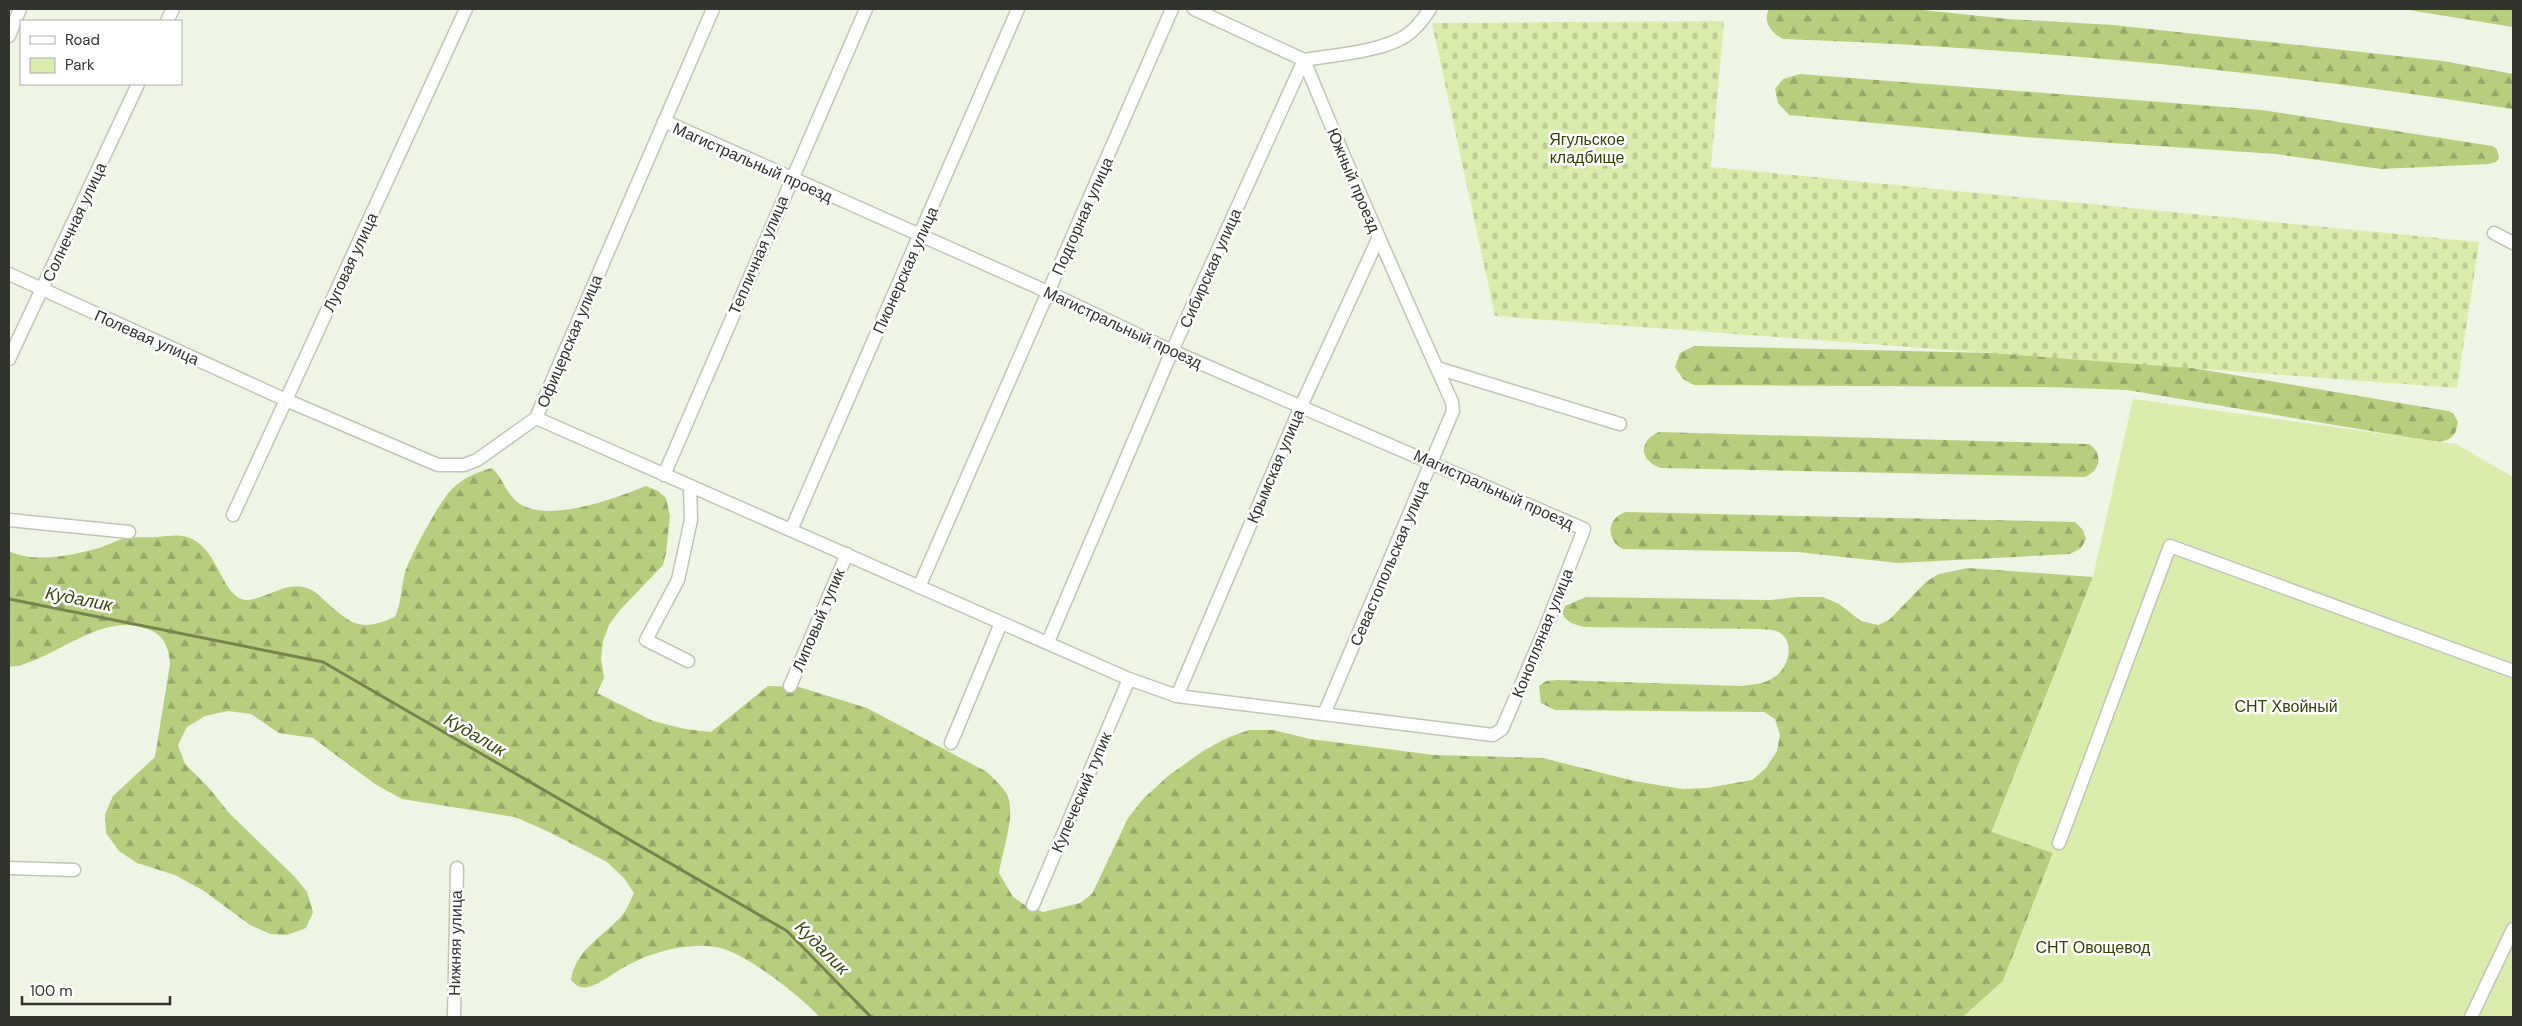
<svg xmlns="http://www.w3.org/2000/svg" width="2522" height="1026" font-family="'DM Sans',sans-serif">
	<defs>
		<pattern id="forest-firs" width="22" height="20" patternUnits="userSpaceOnUse" patternTransform="scale(1.25)"><rect width="22" height="20" fill="#b7ce7f"/><path d="M5 1l3.5 6h-7zM16 11l3.5 6h-7z" fill="#95a868"/></pattern>
		<pattern id="cemetery-stones" width="16" height="16" patternUnits="userSpaceOnUse" patternTransform="scale(1.25)"><rect width="16" height="16" fill="#daedad"/><path d="M2 7V4a2 2 0 0 1 4 0v3zM10 15v-3a2 2 0 0 1 4 0v3z" fill="#bccc95"/></pattern>
	</defs>
	<rect width="100%" height="100%" fill="#eff5e4"/>
	<path fill="url(#forest-firs)" d="M1769 9H1914L2008 19 2113 25 2443 61 2513 74V109C2272 71 2027 48 1783 39 1772 33 1762 22 1769 9Z
		M2403 9H2513V27Z
		M1800 74 2262 110 2492 146 2497 149 2499 158 2496 162 2488 164 2381 169 2276 154 2025 137 1789 115 1778 103 1775 89 1783 79Z
		M1694 346 2035 354 2157 362 2448 411 2453 413 2458 422C2456 436 2451 441 2436 442L2127 390 2048 387 1694 385 1683 379 1675 367 1680 353Z
		M1659 432 2089 444C2104 454 2100 471 2085 477L1661 468C1639 461 1638 441 1659 432Z
		M492 468C503 478 506 495 520 504 550 523 616 498 646 486L658 491 666 498 670 516 666 553 663 565 619 611 609 625 603 641 601 659 604 678 597 693 653 721 685 729 711 732 768 686 799 687 867 708 987 772C995 780 1006 789 1009 800 1014 822 1002 851 999 873L1013 897 1025 905 1043 912 1080 903 1092 894 1128 818 1143 799 1168 776 1203 751 1227 738 1249 730H1273L1310 739 1434 755 1543 758 1634 781 1682 789 1707 788 1752 780 1766 768 1777 751 1780 735 1775 719 1764 712 1555 710 1541 703 1539 686 1546 681 1558 680 1740 686C1750 685 1764 684 1773 678 1789 669 1797 639 1776 631 1772 629 1765 630 1760 629L1584 627C1574 624 1567 623 1562 613L1565 606 1586 597 1771 600 1797 597H1823L1839 604 1861 621 1878 625 1889 620 1927 581 1939 574 1968 568 2093 577 1992 831 2053 853 2003 981 1963 1017H820C799 995 753 959 724 949 695 940 654 951 628 965 616 971 601 984 588 987 580 989 576 985 571 980 576 948 604 937 623 914 628 908 631 899 634 893L624 878 607 862 549 832 515 817 402 799 375 784 313 738 279 733 251 714 228 711 205 716 187 727 178 745 185 764 209 788 230 814 295 877 307 892 313 912 306 928 287 935 270 934 250 925 204 891 175 875 137 863 119 851 106 833 105 814 113 796 155 757 170 664C169 649 165 636 150 630 106 611 64 652 24 664 19 666 14 666 9 667V551C35 564 75 555 102 547 109 545 116 540 123 539 134 536 146 538 157 537 168 536 177 534 187 537 217 546 220 590 241 599 257 605 282 582 303 587 313 589 318 594 325 601 352 625 360 632 395 617 401 603 401 591 404 576 407 561 441 499 452 489 463 478 477 472 492 468Z
		M1626 512 2075 522 2083 530 2086 539 2081 548 2070 554 1898 563 1797 552 1623 549C1605 540 1607 517 1626 512Z"/>
	<path fill="url(#cemetery-stones)" d="M1724 21 1711 167 2479 242 2457 388 1495 316 1432 23Z"/>
	<path fill="#daedad" d="M2133 399 2456 444 2513 477V1017H1963L2003 981 2053 853 1992 832 2093 577Z"/>
	<g fill="none" stroke-linecap="round" stroke-linejoin="round">
		<path stroke="#76854d" stroke-width="3" d="M9 599 323 662 787 931 871 1017"/>
		<g stroke="#c0c5b5" stroke-width="15">
			<path id="minor" d="M1194 9 1304 60C1351 175 1401 289 1452 402L1453 411 1324 714
				M167 21 173 9
				M9 36 20 9
				M2494 233 2513 243
				M9 274 286 400 438 465H464L477 460 536 418 713 9
				M9 359 138 84
				M1437 368 1620 424
				M536 418 1129 679 1177 696 1493 735 1502 729 1545 629 1584 529 1172 351 1048 292 664 121
				M664 475 866 9
				M233 515 466 9
				M9 520 129 532
				M791 530 1018 9
				M919 587 1172 9
				M1048 642 1172 351 1304 60C1333 55 1382 52 1407 35 1416 29 1424 18 1430 9
				M688 661 646 640 678 580 691 520 690 487
				M790 686 847 554
				M1177 696 1301 406 1378 239
				M951 743 1001 623
				M2059 843 2170 546 2513 671
				M9 868 74 870
				M1033 905 1129 679
				M454 1017 457 868
				M2471 1017 2513 929"/>
		</g>
		<use href="#minor" stroke="#fff" stroke-width="12"/>
	</g>
	<g text-anchor="middle" stroke-width="5" stroke-linejoin="round" paint-order="stroke">
		<g font-size="16" fill="#354205" stroke="#fff">
			<text x="1587" y="145">Ягульское<tspan x="1587" dy="18">кладбище</tspan></text>
			<text x="2286" y="712">СНТ Хвойный</text>
			<text x="2093" y="953">СНТ Овощевод</text>
		</g>
		<g font-size="16" fill="#32342e" stroke="#fff">
			<text transform="translate(753 162) rotate(24)" y="6">Магистральный проезд</text>
			<text transform="translate(1354 180) rotate(67)" y="6">Южный проезд</text>
			<text transform="translate(1082 216) rotate(-66)" y="6">Подгорная улица</text>
			<text transform="translate(74 222) rotate(-65)" y="6">Солнечная улица</text>
			<text transform="translate(758 255) rotate(-67)" y="6">Тепличная улица</text>
			<text transform="translate(350 262) rotate(-65)" y="6">Луговая улица</text>
			<text transform="translate(1210 268) rotate(-66)" y="6">Сибирская улица</text>
			<text transform="translate(905 270) rotate(-66)" y="6">Пионерская улица</text>
			<text transform="translate(1123 327) rotate(25)" y="6">Магистральный проезд</text>
			<text transform="translate(147 337) rotate(24)" y="6">Полевая улица</text>
			<text transform="translate(569 341) rotate(-67)" y="6">Офицерская улица</text>
			<text transform="translate(1275 466) rotate(-67)" y="6">Крымская улица</text>
			<text transform="translate(1494 489) rotate(24)" y="6">Магистральный проезд</text>
			<text transform="translate(1389 563) rotate(-67)" y="6">Севастопольская улица</text>
			<text transform="translate(818 620) rotate(-67)" y="6">Липовый тупик</text>
			<text transform="translate(1542 633) rotate(-68)" y="6">Конопляная улица</text>
			<text transform="translate(1081 792) rotate(-67)" y="6">Купеческий тупик</text>
			<text transform="translate(455 943) rotate(-89)" y="6">Нижняя улица</text>
		</g>
		<g font-size="18" font-style="italic" fill="#3d4b11" stroke="#fff">
			<text transform="translate(79 599) rotate(11)" y="6">Кудалик</text>
			<text transform="translate(475 735) rotate(30)" y="6">Кудалик</text>
			<text transform="translate(822 948) rotate(45)" y="6">Кудалик</text>
		</g>
	</g>
	<rect width="2522" height="1026" fill="none" stroke="#32342e" stroke-width="20"/>
	<rect x="20" y="20" width="162" height="65" fill="#ffffff" stroke="#adaeab"/>
	<rect x="30" y="36" width="25" height="8" fill="#ffffff" stroke="#adaeab"/>
	<text x="65" y="45" font-size="15" fill="#32342e">Road</text>
	<rect x="30" y="58" width="25" height="15" fill="#daedad" stroke="#adaeab"/>
	<text x="65" y="70" font-size="15" fill="#32342e">Park</text>
	<path d="M22 996v8h148v-8" fill="none" stroke="#32342e" stroke-width="2.5"/>
	<text x="30" y="996" font-size="15" fill="#32342e" stroke="#ffffff" stroke-width="4" paint-order="stroke">100 m</text>
</svg>
